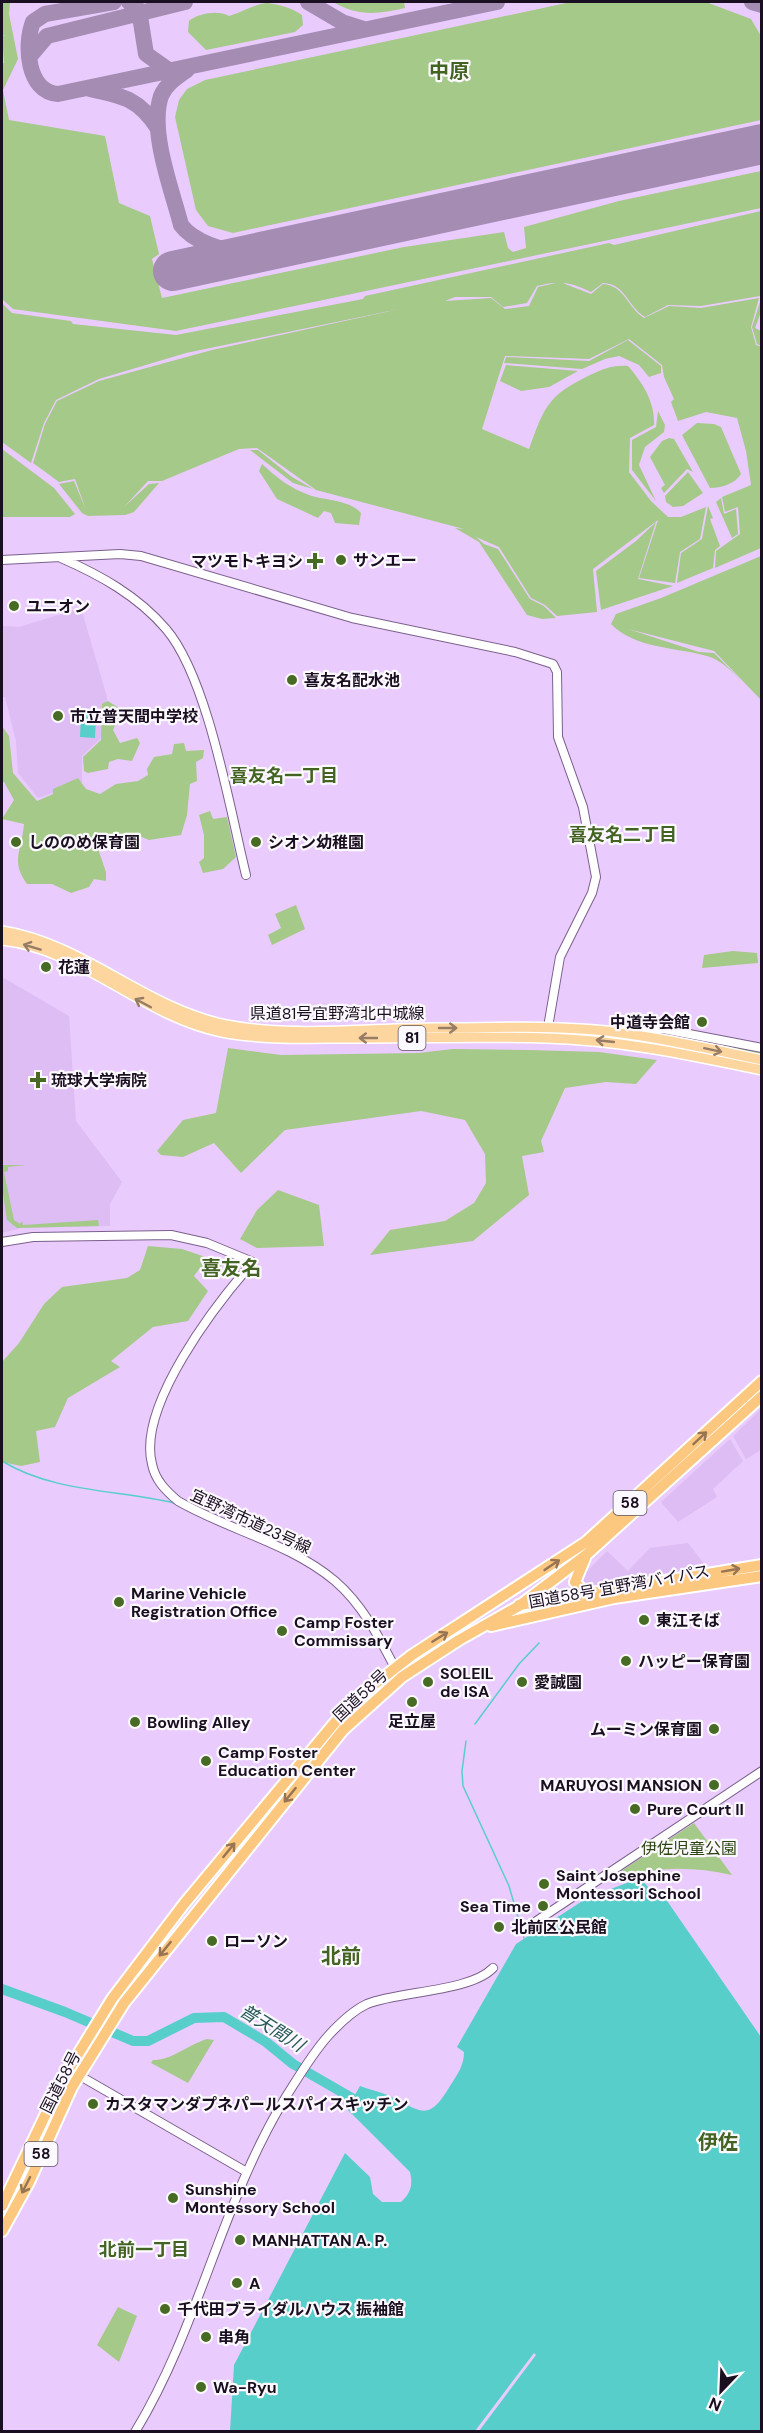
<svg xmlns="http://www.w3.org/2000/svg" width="763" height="2433" font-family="'DM Sans','Noto Sans JP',sans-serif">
	<rect width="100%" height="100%" fill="#eacbfe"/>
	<path fill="#debcf4" d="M81 608 107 697 104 735 82 756V782L38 798 18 773 16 741 5 697H2V626L19 627Z
		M2 977 69 1016 76 1121 122 1182 110 1204V1226L21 1228 2 1233Z
		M761 1409V1450L746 1459 733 1436Z
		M730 1439 743 1461 713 1489 717 1497 678 1522 661 1502Z
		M688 1543 708 1569 596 1586 583 1583 586 1572 607 1551 628 1571 650 1548Z"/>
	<path fill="#a5c989" d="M2 2H10L9 14 18 59 3 90 9 120 105 136 119 203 150 216 159 254 152 259 162 298 404 247 504 232 508 248 513 252 526 248 524 227 619 201 761 171V208L176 331 13 309 2 299V64L4 63 2 36 5 35H2Z
		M333 2H404L405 8C378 14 359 17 333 2Z
		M571 2H706L751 19 761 36V120L233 233 208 226 196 210 175 117 179 100 187 89 205 80Z
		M267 3C280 5 290 7 302 15L303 25 295 32 206 50 188 32 189 21C199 13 218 10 229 16 243 12 252 5 267 3Z
		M761 211 760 296 701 306 668 305 645 317C627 306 626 284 603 283L591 292C571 282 559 280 537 286L527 303 503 307 491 297H455L445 301 491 298 505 309 529 306 538 287 560 282 591 294 603 284C625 286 627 307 644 318L669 306 701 308 759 298 751 327 756 345 762 347 761 548 715 568 716 551 740 534 738 507 725 512 722 497 751 485 746 451 737 418 706 412 678 421 671 402 674 399 664 377 662 365 629 339 589 359 505 356 482 429 529 449C544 408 547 396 588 376 603 369 612 365 628 366 643 383 655 402 654 425L630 438 629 472 651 501 668 517H681L706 507 700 539 680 552 675 583 639 578 658 520 593 569 597 612 557 616 545 605 531 598 499 547 476 537 484 544 498 549 530 599 544 606 556 618 542 619 527 615 479 542 455 528 464 529 316 490 257 448 239 449 162 481H148L124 507 149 484 159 483 134 512 125 515 88 516 82 513 59 484 74 481 86 510 75 479 59 482 33 463 45 424 57 401 99 381 212 350 404 308 186 353 99 379 56 400 44 423 31 463 2 442V303L12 313 71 321 73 324 176 335 363 299 365 296 609 243 614 245Z
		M760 302 761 312 755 328 761 331V346L757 344 752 327Z
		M628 340 661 366V373L649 377 639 365 619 356 605 359 582 369 504 363 506 357 589 361Z
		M506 365 578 371 549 387 521 391 500 381Z
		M658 411 665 425 664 432 645 447 639 465 656 501 632 470V440L656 427Z
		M697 423 714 424 721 427 741 474C735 484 721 488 710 488L682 435Z
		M669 438 674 439 693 472 687 469 664 493 661 488 665 485 650 457 662 441Z
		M2 449 54 488 75 514 70 517H2Z
		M250 450H258L292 477 313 489 293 483Z
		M262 464C277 478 290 488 309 495 326 501 348 499 361 513L359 525 335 523 331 513 324 511 318 518 277 499 259 471Z
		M688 472 703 493 683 506 673 507 666 502 665 496Z
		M721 498 724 514 736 509 738 534 732 538 716 502Z
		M708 506 713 518 710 519 720 546 715 550 713 568 677 583 681 553 702 539Z
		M656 522 638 579 673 586 601 610 596 571 636 541Z
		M761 556V700L714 651 628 629 699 652 714 653 741 680C730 670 721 660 707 656 675 647 636 649 611 624L616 614 661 598Z
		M108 701 122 710 113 730 120 743 137 738 140 743 132 761 118 759 109 762 108 769 88 773 84 771 83 757 101 740 102 704Z
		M2 726 9 736 13 773 37 801 53 794V789L78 778 86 789 100 794 116 784 138 781 148 775 147 769 154 757 172 754 174 744 184 743 186 751 204 750 203 758 196 762 197 781 190 784 187 815 181 835 149 840 132 833 97 846 106 872V881L94 879 89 887 71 893 52 884H27C10 861 22 850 24 824L2 819 14 800 4 782H2Z
		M210 811 213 819 227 817 236 857 223 869 203 873 199 862 204 858V835L199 815Z
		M296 905 305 929 272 945 268 935 281 928 275 914Z
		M733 951 757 953 758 963 702 968 704 955Z
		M679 1037 761 1052V1055L684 1038Z
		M228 1048 281 1055 418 1053 453 1049 530 1050 599 1052 657 1060 636 1084 606 1082 565 1088 541 1141 544 1152 522 1156 529 1195 473 1241 370 1255 390 1230 445 1221 474 1203 486 1183 485 1154 465 1120 421 1111 285 1130 241 1173 214 1143 183 1157 161 1155 157 1151 183 1120 216 1113Z
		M2 1165H26L8 1167V1171L4 1172 14 1220 20 1224 22 1221 23 1225 98 1220 99 1226 17 1228 7 1220 2 1187Z
		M278 1190 319 1205 324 1246 257 1248 240 1239 257 1210Z
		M148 1246 182 1249 229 1265 200 1268 194 1276 208 1291 188 1321 153 1327 111 1361 120 1367 68 1398 55 1427 36 1431 40 1462 21 1466 2 1462V1362L19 1343 44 1304 62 1287 127 1278 140 1270Z
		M694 1823 732 1875C690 1866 654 1866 614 1880L612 1877Z
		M207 2039 214 2040 188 2083 151 2063 153 2060C170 2061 190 2044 207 2039Z
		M118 2307 137 2316 119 2362 97 2345Z"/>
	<path fill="#58ceca" d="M81 714 96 715 95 738 80 737Z
		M640 1878 657 1897 663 1895 761 2037V2431H479L536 2355 534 2353 475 2431H230L234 2365 345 2153 370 2177 373 2194 382 2202H401C411 2193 413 2185 410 2172L347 2109 360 2086C371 2090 385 2093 396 2099 424 2114 430 2119 450 2086 457 2075 464 2066 464 2052L457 2047 516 1944 587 1898Z"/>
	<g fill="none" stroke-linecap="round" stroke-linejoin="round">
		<path stroke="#58ceca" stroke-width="1.5" d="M2 1461C52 1492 118 1490 174 1503
			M475 1724 519 1664 539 1643
			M466 1741 462 1771 463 1786 509 1886 524 1938"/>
		<path stroke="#58ceca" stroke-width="10" d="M2 1989 65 2012 133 2041H148L194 2018 224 2017 266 2042 293 2064 352 2098"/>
		<path stroke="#a48cb3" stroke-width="16" d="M114 2 45 14 33 22C24 45 27 92 58 94L497 2
			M129 2 139 10 146 54 170 71
			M308 2 342 22 364 29
			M752 2 762 5
			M30 56 47 36 185 2
			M187 70C177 77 166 84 161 96 149 131 172 190 181 225 194 243 224 250 245 255
			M90 89C122 96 138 98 157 127"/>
		<path stroke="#a48cb3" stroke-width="40" d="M173 271 762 144"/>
		<g stroke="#7b608c" stroke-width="10">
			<path id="tertiary" d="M61 558C100 575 138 596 166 629 208 678 230 810 246 875
				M2 560 120 554 141 556 352 618 515 652 553 664 557 672 558 737 583 807 596 877 592 893 560 957 547 1033
				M615 1030 663 1029 762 1048
				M2 1242 33 1237 171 1235 207 1243 253 1262C216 1304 137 1406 152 1464 155 1480 166 1491 178 1501 228 1530 290 1543 335 1581 362 1604 379 1637 395 1668
				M532 1924 762 1771
				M68 2069 245 2171
				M135 2432C199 2327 221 2204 284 2100 298 2078 311 2055 328 2036 338 2025 354 2010 367 2004 399 1991 470 1992 493 1968"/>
		</g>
		<g stroke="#fff" stroke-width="12">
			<path id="primary" d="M2 931C84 944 144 1008 226 1025 292 1038 370 1028 438 1028 493 1028 551 1025 606 1031 658 1037 710 1049 762 1060
				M2 940C81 948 142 1016 222 1032 263 1040 306 1038 348 1038 414 1038 481 1036 547 1038 620 1040 690 1055 762 1070"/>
		</g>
		<g stroke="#fff" stroke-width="14">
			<path id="trunk" d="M585 1558 575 1582 583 1591 591 1592
				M519 1605 762 1565
				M491 1626 614 1598 762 1576
				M2 2206 61 2082 112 1999 184 1904 337 1720 367 1690 412 1655 586 1542 762 1381
				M2 2231 29 2182 72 2087 124 2003 343 1730 402 1677 459 1640 519 1606 586 1555 762 1396"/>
		</g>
		<use href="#tertiary" stroke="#fff" stroke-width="8"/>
		<use href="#primary" stroke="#fdd59f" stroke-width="9"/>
		<use href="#trunk" stroke="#fcc77f" stroke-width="10"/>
	</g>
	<defs><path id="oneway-shaft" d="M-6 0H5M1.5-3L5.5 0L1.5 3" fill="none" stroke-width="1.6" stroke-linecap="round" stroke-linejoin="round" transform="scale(1.5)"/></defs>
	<g stroke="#977c66">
		<use href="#oneway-shaft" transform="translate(32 947) rotate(-163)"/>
		<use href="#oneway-shaft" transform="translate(143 1003) rotate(-152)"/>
		<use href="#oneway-shaft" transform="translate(448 1028)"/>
		<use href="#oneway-shaft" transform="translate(368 1038) rotate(180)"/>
		<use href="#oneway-shaft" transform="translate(605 1041) rotate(-174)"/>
		<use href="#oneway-shaft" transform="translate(713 1050) rotate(12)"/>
	</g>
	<g stroke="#967454">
		<use href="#oneway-shaft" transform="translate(700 1438) rotate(-43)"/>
		<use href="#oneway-shaft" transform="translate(552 1565) rotate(-34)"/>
		<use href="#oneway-shaft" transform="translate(731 1570) rotate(-10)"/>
		<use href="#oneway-shaft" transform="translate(440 1637) rotate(-32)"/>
		<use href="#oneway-shaft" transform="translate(290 1795) rotate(129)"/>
		<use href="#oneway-shaft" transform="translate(229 1850) rotate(-51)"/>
		<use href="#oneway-shaft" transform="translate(165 1949) rotate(129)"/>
		<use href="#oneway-shaft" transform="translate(26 2185) rotate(117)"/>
	</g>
	<g fill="#476b24" stroke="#fcf9fe" stroke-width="2">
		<circle cx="341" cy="560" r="6"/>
		<path d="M312 552h6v6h6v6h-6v6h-6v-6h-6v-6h6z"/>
		<circle cx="14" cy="606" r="6"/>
		<circle cx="292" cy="680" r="6"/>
		<circle cx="58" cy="716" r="6"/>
		<circle cx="16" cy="842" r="6"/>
		<circle cx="256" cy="842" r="6"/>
		<circle cx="46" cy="967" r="6"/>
		<circle cx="702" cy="1022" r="6"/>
		<path d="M35 1071h6v6h6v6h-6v6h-6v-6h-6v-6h6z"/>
		<circle cx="119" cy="1602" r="6"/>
		<circle cx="644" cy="1620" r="6"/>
		<circle cx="282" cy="1631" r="6"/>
		<circle cx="626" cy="1661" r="6"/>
		<circle cx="428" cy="1682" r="6"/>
		<circle cx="522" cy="1682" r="6"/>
		<circle cx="412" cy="1702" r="6"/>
		<circle cx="135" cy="1722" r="6"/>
		<circle cx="714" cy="1729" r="6"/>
		<circle cx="206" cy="1761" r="6"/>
		<circle cx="714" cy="1785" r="6"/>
		<circle cx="635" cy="1809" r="6"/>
		<circle cx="544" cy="1884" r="6"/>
		<circle cx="543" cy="1906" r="6"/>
		<circle cx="499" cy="1927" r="6"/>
		<circle cx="212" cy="1941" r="6"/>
		<circle cx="93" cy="2104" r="6"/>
		<circle cx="173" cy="2198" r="6"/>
		<circle cx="240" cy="2240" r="6"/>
		<circle cx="237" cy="2283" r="6"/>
		<circle cx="165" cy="2309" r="6"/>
		<circle cx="206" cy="2337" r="6"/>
		<circle cx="201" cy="2387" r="6"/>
	</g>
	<g text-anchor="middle" stroke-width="4.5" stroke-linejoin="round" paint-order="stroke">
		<g fill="#fcf9fe" stroke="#5e5563" stroke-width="1.5">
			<rect x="398.5" y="1026" width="27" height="24" rx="4.5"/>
			<rect x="613.5" y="1491" width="33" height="24" rx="4.5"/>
			<rect x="24.5" y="2142" width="33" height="24" rx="4.5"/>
		</g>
		<g font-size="15" font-weight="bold" fill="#1a0f20">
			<text x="412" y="1043">81</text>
			<text x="630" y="1508">58</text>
			<text x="41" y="2159">58</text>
		</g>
		<g font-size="16" font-weight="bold" fill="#1a0f20" stroke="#fcf9fe" text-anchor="start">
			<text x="353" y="566">サンエー</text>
			<text x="303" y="567" text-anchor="end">マツモトキヨシ</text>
			<text x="26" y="612">ユニオン</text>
			<text x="304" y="686">喜友名配水池</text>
			<text x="70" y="722">市立普天間中学校</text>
			<text x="28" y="848">しののめ保育園</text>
			<text x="268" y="848">シオン幼稚園</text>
			<text x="58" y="973">花蓮</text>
			<text x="690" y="1028" text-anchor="end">中道寺会館</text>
			<text x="51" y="1086">琉球大学病院</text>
			<text x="131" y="1599">Marine Vehicle<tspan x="131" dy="18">Registration Office</tspan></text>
			<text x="656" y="1626">東江そば</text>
			<text x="294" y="1628">Camp Foster<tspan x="294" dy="18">Commissary</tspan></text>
			<text x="638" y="1667">ハッピー保育園</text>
			<text x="440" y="1679">SOLEIL<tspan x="440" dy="18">de ISA</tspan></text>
			<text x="534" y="1688">愛誠園</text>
			<text x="412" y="1727" text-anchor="middle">足立屋</text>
			<text x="147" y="1728">Bowling Alley</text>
			<text x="702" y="1735" text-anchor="end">ムーミン保育園</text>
			<text x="218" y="1758">Camp Foster<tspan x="218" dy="18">Education Center</tspan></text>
			<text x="702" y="1791" text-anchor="end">MARUYOSI MANSION</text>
			<text x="647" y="1815">Pure Court II</text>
			<text x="556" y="1881">Saint Josephine<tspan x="556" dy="18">Montessori School</tspan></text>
			<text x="531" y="1912" text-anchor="end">Sea Time</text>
			<text x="511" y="1933">北前区公民館</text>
			<text x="224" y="1947">ローソン</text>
			<text x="105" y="2110">カスタマンダプネパールスパイスキッチン</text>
			<text x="185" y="2195">Sunshine<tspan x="185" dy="18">Montessory School</tspan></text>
			<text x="252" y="2246">MANHATTAN A. P.</text>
			<text x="249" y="2289">A</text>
			<text x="177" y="2315">千代田ブライダルハウス 振袖館</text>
			<text x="218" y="2343">串角</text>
			<text x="213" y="2393">Wa-Ryu</text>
		</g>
		<g font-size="16" fill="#1a0f20" stroke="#fcf9fe">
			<text x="337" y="1019">県道81号宜野湾北中城線</text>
			<text transform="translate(251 1521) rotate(25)" y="6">宜野湾市道23号線</text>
			<text transform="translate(619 1586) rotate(-10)" y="6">国道58号 宜野湾バイパス</text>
			<text transform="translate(360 1695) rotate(-43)" y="6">国道58号</text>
			<text transform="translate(60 2082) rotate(-63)" y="6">国道58号</text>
		</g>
		<g font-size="16" fill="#2b4412" stroke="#fcf9fe">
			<text x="689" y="1854">伊佐児童公園</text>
		</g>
		<g font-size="18" font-weight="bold" fill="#426322" stroke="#fcf9fe">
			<text x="284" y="782">喜友名一丁目</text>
			<text x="623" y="841">喜友名二丁目</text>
			<text x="144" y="2256">北前一丁目</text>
		</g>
		<g font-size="18" font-style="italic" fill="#285a58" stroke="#fcf9fe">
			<text transform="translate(272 2028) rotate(32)" y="6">普天間川</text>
		</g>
		<g font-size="20" font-weight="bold" fill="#426322" stroke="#fcf9fe">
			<text x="449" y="78">中原</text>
			<text x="231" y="1275">喜友名</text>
			<text x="341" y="1963">北前</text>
			<text x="718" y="2149">伊佐</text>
		</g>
	</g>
	<rect width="763" height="2433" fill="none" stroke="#1a0f20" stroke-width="6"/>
	<g transform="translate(721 2391) rotate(203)" stroke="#fcf9fe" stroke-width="4.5" paint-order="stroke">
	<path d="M0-4.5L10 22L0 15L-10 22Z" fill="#1a0f20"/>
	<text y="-9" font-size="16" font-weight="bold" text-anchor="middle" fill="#1a0f20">N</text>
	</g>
</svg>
